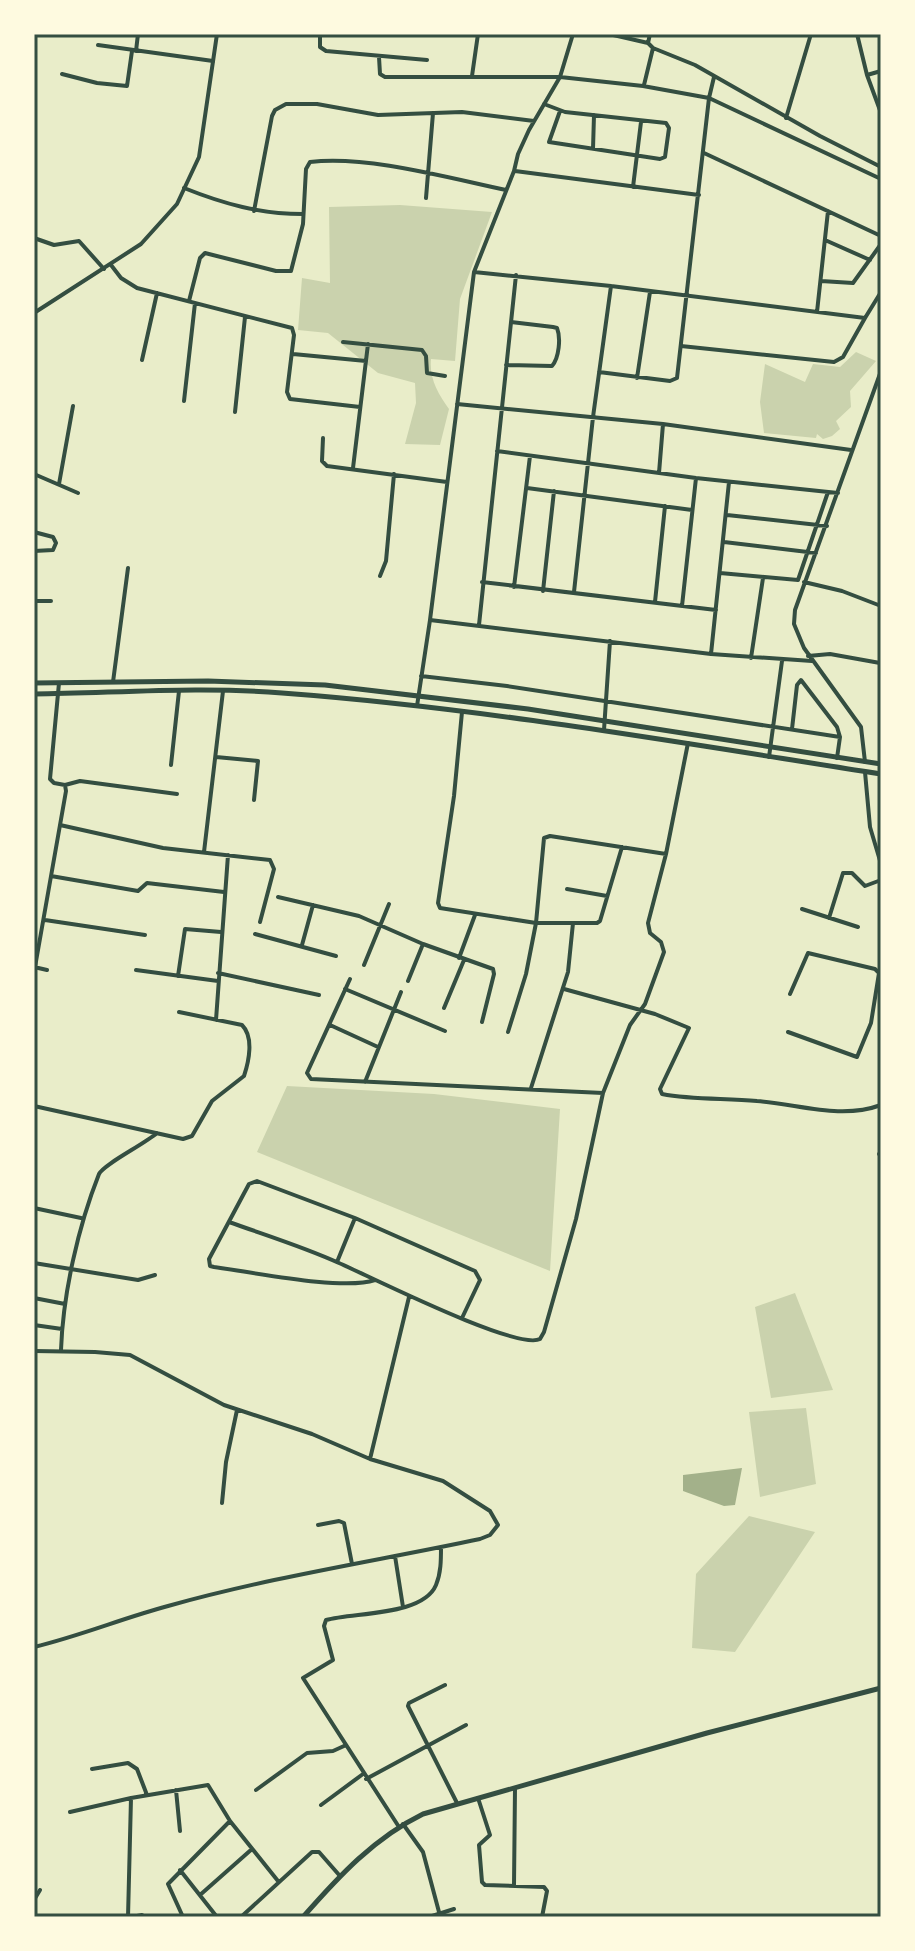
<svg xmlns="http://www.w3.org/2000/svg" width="915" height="1951" font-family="Karla,sans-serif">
	<rect width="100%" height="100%" fill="#e9edc9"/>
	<path fill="#cad2ad" d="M400 205 492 212 460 299 455 361 431 359C429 378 438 394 449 409L440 445 405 444 416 403 415 383 378 373 328 333 298 330 302 278 330 283 329 207Z
		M856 352 876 361 850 391 851 407 836 421 840 429 832 436 823 439 817 434 816 438 764 433 760 402 765 364 805 382 813 364 840 367Z
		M287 1086 434 1094 560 1109 550 1271 257 1152Z
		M795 1293 833 1390 771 1398 755 1307Z
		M806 1408 816 1484 760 1497 749 1412Z
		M749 1516 815 1532 735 1652 692 1648 696 1574Z"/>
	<path fill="#a3b18a" d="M742 1468 735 1505 724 1506 683 1491V1475Z"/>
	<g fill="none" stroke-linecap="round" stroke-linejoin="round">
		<path stroke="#344e41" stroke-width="4" d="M320 34V47L326 51 427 60
			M609 34 648 43
			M650 34 648 43 653 48 695 65 820 136 881 167
			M857 34 867 75 881 113
			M98 45 213 61
			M136 51 138 34
			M379 57 380 74 385 77H560L643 86 709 98 714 77
			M62 74 97 83 127 86 132 51
			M867 75 881 71
			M472 76 478 34
			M644 85 653 48
			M544 104 565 112 666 123 669 128 665 157 660 159 549 142 560 111
			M786 118 811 34
			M593 149 594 115
			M704 153 881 236
			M515 171 699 195
			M633 187 641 122
			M184 188C224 204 260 214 303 214
			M426 198 433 113
			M254 211 272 116 275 110 286 104H317L378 115 462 112 534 121
			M34 238 54 245 79 241 104 269
			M825 240 870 260
			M111 265 121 278 137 288 292 328 294 335 287 392 290 399 360 407
			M474 272 514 171 518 154 529 130 560 77 573 34
			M821 281 853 283 881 244
			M189 301 200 258 205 253 276 271H291L303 224 306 169 310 162C367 155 449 178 506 190
			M817 312 828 211
			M343 342 422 350 426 356 427 373 445 376
			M681 346 834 362 843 357 865 318
			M293 354 366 361
			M142 360 157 293
			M506 365 552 366C559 358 561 338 557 328L553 327 511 322
			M599 372 670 381 677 378 709 98 881 179
			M637 378 650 292
			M184 401 195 303
			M457 404 663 424 851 450
			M235 412 245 317
			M323 438 322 461 327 466 447 482
			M497 451 696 478 838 493
			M353 468 368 344
			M659 473 663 424
			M34 474 78 493
			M59 484 73 406
			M527 488 692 510
			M727 515 827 526
			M34 532 53 537 56 543 53 550 34 551
			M724 542 816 553
			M720 573 798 580 828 492
			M380 576 386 561 394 474
			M482 582 716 610
			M804 582 842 591 881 606
			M514 587 530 456
			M543 591 554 491
			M574 592 593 417 611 286
			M34 601H51
			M655 602 665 506
			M682 606 696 478
			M430 620 711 654 812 661
			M479 625 516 275
			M711 654 729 482
			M808 656 830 654 880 663
			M751 658 763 578
			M881 658V683
			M421 676 507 686 840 737
			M113 682 128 568
			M417 706 430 620 474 272 611 286 865 318 881 292
			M462 712 454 796 438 903 440 908 536 923H597L600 921 622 847
			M792 729 797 685 801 680 837 727 840 737 837 758
			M604 730 610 641
			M216 757 258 761 254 800
			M769 757 782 661
			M865 762 861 727 804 648 794 624 795 610 881 371
			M880 764 881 739
			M171 765 179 691
			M865 772 870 827 881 864
			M65 785 80 781 177 794
			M60 825 163 848 270 860 274 869 260 922
			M204 852 223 691
			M51 876 138 891 147 883 224 892
			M567 889 607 896
			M278 897 359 916 423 944 493 969 494 974 482 1022
			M802 909 858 927
			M829 918 843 873H852L865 886 881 880
			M45 920 145 935
			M255 934 336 956
			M302 945 313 905
			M459 958 475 915
			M364 965 389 904
			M34 967 47 970
			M35 967 66 791 65 785 54 783 50 779 59 683
			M136 970 218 981
			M218 973 319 995
			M178 976 185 929 221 932
			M350 979 307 1073 311 1079 603 1093
			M408 981 423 944
			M345 989 445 1031
			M564 989 655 1014 689 1028 660 1089 662 1094C693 1100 725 1098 757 1101 799 1104 840 1120 881 1105
			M444 1008 464 960
			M216 1020 228 855
			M330 1025 378 1047
			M508 1032 526 974 536 923 544 838 550 836 666 854
			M788 1032 857 1057 871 1023 879 973 875 969 808 953 790 994
			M365 1082 401 992
			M531 1088 568 972 573 923
			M34 1106 183 1139 192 1136 212 1101 244 1076C249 1061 254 1037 242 1025L179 1012
			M879 1154H881
			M34 1208 81 1218
			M229 1222C265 1235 304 1247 339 1263 369 1276 517 1351 540 1339L544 1332 576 1219 603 1093 630 1025 645 1004 664 952 661 942 650 933 648 923 666 854 688 743
			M337 1262 355 1218
			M34 1263 138 1280 155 1275
			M375 1280C343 1291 252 1272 214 1267L210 1266 209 1259 249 1184 257 1181 355 1218 475 1271 480 1280 462 1318
			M34 1298 65 1304
			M34 1325 62 1329
			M61 1350C63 1294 78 1227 99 1174 104 1164 143 1145 157 1133
			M34 1351 95 1352 130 1355 224 1405 312 1434 370 1459 443 1481 490 1511 498 1525 490 1535 480 1539C376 1561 271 1577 168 1606 123 1618 80 1636 34 1647
			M370 1459 409 1297
			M222 1503 226 1462 237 1410
			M318 1525 339 1521 344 1523 352 1564
			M395 1556 403 1607
			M445 1685 409 1703 408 1706 457 1803
			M92 1769 128 1763 137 1769 147 1795
			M366 1779 466 1725
			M176 1790 180 1831
			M256 1790 307 1753 333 1751 344 1746
			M478 1798 490 1835 479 1845 482 1882 485 1885 544 1887 547 1891 542 1917
			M321 1805 363 1774
			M70 1812 131 1798 208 1785 230 1821 278 1881
			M403 1824 423 1852 439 1912
			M399 1827 303 1678 333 1660 324 1626 326 1620C355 1612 423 1616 436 1585 441 1573 441 1560 441 1547
			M180 1870 217 1917
			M514 1885 515 1788
			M200 1895 252 1849
			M34 1900 40 1890
			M128 1917 131 1798
			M132 1917 142 1915 144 1917
			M183 1917 168 1884 230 1821
			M241 1917 312 1852H319L340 1876
			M429 1917 454 1909"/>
		<path stroke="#344e41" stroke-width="4" d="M34 313 141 244 177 204 199 157 217 34"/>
		<path stroke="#344e41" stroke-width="5" d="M34 683 208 681 325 685 528 709 881 764
			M34 694C116 693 200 686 282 693 483 708 682 743 881 774
			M303 1917C339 1876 374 1838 423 1814L707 1733 881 1688"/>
	</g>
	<rect width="915" height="1951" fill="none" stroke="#fefae0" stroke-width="72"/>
	<rect x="36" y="36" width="843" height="1879" fill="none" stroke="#344e41" stroke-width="3"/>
</svg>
